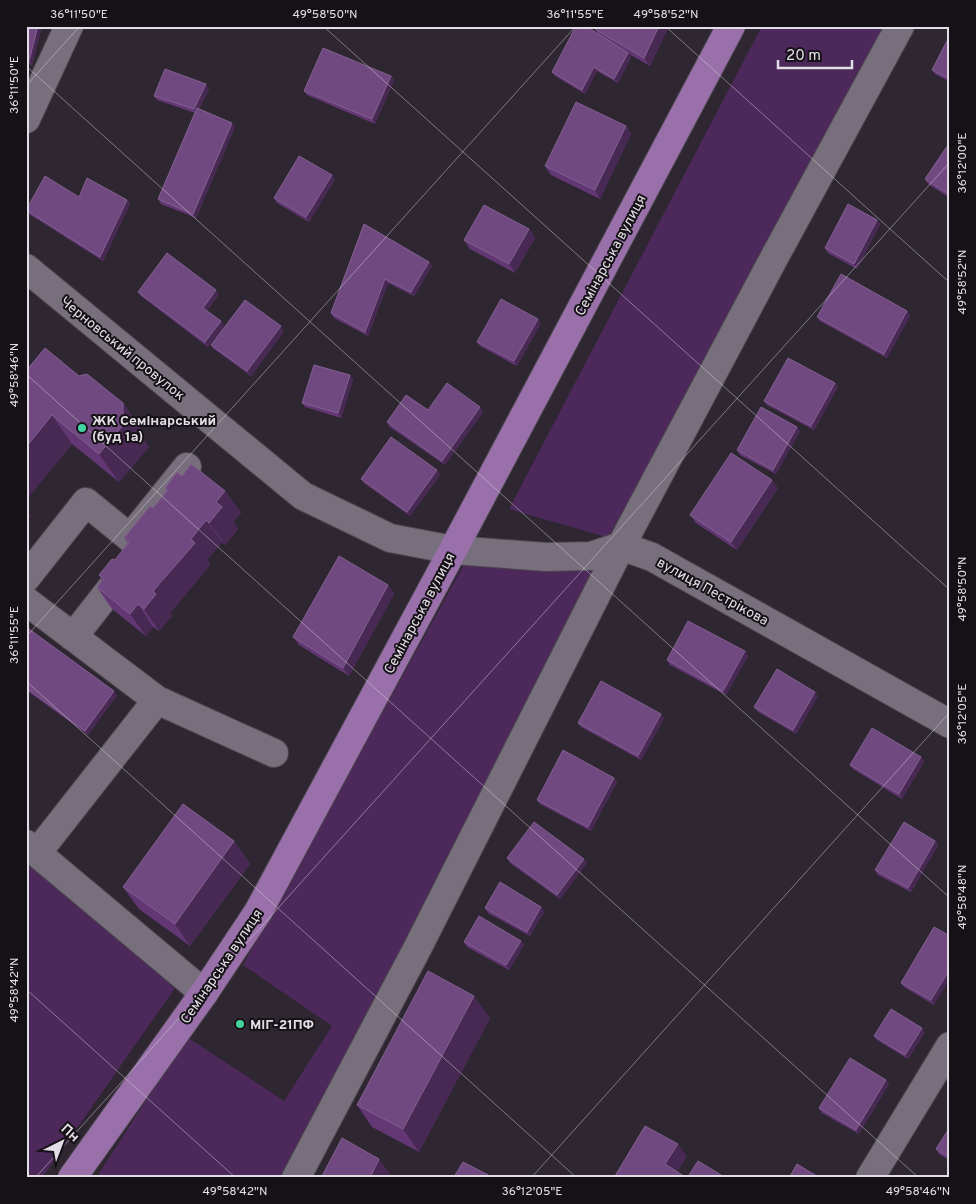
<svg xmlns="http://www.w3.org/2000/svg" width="976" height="1204" font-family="Overpass,sans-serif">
	<rect width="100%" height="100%" fill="#2e2732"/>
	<path fill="#4c295a" d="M762 26H888L613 539 509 509Z
		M466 561 604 569 283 1178H96L187 1037 284 1101 332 1026 243 965Z
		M28 865 175 988 42 1178H26V868Z"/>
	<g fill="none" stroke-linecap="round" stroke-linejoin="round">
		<g stroke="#4c464e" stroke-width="30">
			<path id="minor" d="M26 119 69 26
				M26 268 303 496 390 538 453 550 546 557 591 556 621 546 652 557 950 724
				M26 578 86 502 130 538 187 467
				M26 601 157 700
				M73 637 127 568
				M26 844 204 993
				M37 853 157 700 274 753
				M296 1178 417 949 621 546 774 258 900 26
				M870 1178 950 1046"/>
		</g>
		<g stroke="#4c464e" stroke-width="30">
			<path id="major" d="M72 1178 204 993 258 912 453 550 731 26"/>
		</g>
		<use href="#minor" stroke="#776f7b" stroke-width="28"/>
		<use href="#major" stroke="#9970aa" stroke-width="28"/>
	</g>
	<path fill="#633774" d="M26 26 41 30 32 65 26 63Z
		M669 26 650 66 629 54 631 57 618 83 597 71 585 94 555 76 552 72 599 35 596 30Z
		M950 35V82L935 74 932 70Z
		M391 76 394 80 375 124 307 95 304 91Z
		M209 89 199 109 235 127 196 218 161 204 158 199 195 113 157 100 154 96Z
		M626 126 631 134 600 199 551 175 545 166Z
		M950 142V198L928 184 925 179Z
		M335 179 309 222 277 203 274 198Z
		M79 197 127 200 130 204 103 261 29 214 26 210Z
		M877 220 880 224 857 269 828 253 825 248Z
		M364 224 429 262 432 266 414 296 388 283 368 336 334 318 331 313Z
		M529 229 535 238 515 273 470 249 464 240Z
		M138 292 219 294 207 311 221 321 224 326 208 347 141 296Z
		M907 311 910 316 887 358 820 321 817 317Z
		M541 323 517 366 480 346 477 342Z
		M284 331 251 376 214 349 211 345Z
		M26 371 79 376 123 403 143 432V439L149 447 119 482 72 444 26 500Z
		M350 375 353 380 341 418 305 407 302 403Z
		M835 383 838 387 814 430 767 405 764 401Z
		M480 407 483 412 445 465 390 427 387 422 428 410Z
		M797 427 800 431 776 474 740 455 737 450Z
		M437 470 440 475 410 516 364 483 361 479Z
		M182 476 225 491 241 513 233 522 238 529 225 545 222 542 207 560 210 565 170 613 172 616 159 631 153 627 146 636 112 609 97 587 102 580 99 575 115 560 128 543 124 538 153 508 167 491 165 488Z
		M778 488 737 550 696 523 690 515Z
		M388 585 394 594 349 676 299 645 293 637Z
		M26 633 117 695 88 735 26 690Z
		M745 651 748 656 726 695 670 665 667 660Z
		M818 696 796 734 757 711 754 707Z
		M664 718 641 760 581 727 578 723Z
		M921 757 924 762 902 799 853 769 850 765Z
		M614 778 617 782 591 831 540 804 537 800Z
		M234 841 250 864 190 946 139 909 123 887Z
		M935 841 938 845 911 892 878 875 875 870Z
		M507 858 587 863 560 899 510 863Z
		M541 907 544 912 530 936 488 913 485 908Z
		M934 927V1005L904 987 901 983Z
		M521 941 524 945 509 970 467 947 464 942Z
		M490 1018 419 1152 372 1127 357 1105Z
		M925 1032 908 1059 877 1040 874 1036Z
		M886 1080 889 1084 859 1134 822 1113 819 1108Z
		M950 1127V1161L939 1154 936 1149Z"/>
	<path fill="#482954" d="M38 26 41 30 32 65 29 61Z
		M659 26H669L650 66 644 58Z
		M628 53 631 57 618 83 614 79Z
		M594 67 597 71 585 94 582 90Z
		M391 76 394 80 375 124 372 119Z
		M206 84 209 89 197 114 194 109Z
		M232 123 235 127 196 218 193 214Z
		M626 126 631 134 600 199 595 190Z
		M332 175 335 179 309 222 306 217Z
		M127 200 130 204 103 261 100 257Z
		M877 220 880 224 857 269 854 264Z
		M529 229 535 238 515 273 509 264Z
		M429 262 432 266 414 296 411 292Z
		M385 279 388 283 368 336 365 332Z
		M216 290 219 294 206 312 203 308Z
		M907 311 910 316 887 358 884 354Z
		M538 319 541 323 517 366 514 361Z
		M221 321 224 326 208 347 205 342Z
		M281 326 284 331 251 376 247 371Z
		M350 375 353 380 341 418 338 413Z
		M835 383 838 387 814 430 811 426Z
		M123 403 143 432V439L149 447 119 482 99 454 123 414Z
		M480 407 483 412 445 465 442 461Z
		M52 415 72 444 26 500V447Z
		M797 427 800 431 776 474 773 470Z
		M437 470 440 475 410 516 407 512Z
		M772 480 778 488 737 550 731 542Z
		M225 491 241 513 233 522 238 529 225 545 209 523 216 502Z
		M26 510 31 517 26 522Z
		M206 520 222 542 207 560 210 565 170 613 172 616 159 631 144 609 153 591 191 539Z
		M388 585 394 594 349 676 343 668Z
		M138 604 153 627 146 636 130 614Z
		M745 651 748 656 726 695 723 691Z
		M114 691 117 695 88 735 85 731Z
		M815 692 818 696 796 734 793 730Z
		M661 714 664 718 641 760 638 756Z
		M921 757 924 762 902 799 899 794Z
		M614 778 617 782 591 831 588 827Z
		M234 841 250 864 190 946 175 924Z
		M935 841 938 845 911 892 908 888Z
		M584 859 587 863 560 899 557 895Z
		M541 907 544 912 530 936 527 932Z
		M521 941 524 945 509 970 506 965Z
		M950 969V978L934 1005 931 1000Z
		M474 996 490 1018 419 1152 403 1129Z
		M922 1028 925 1032 908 1059 905 1055Z
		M886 1080 889 1084 859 1134 856 1130Z
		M678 1144 687 1157 674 1177 665 1164Z
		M379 1159 393 1178H370Z"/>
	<path fill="#704980" stroke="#826090" d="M26 26H38L29 61 26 60Z
		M576 26H586L628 53 614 79 594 67 582 90 552 72Z
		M597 26H659L644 58 596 30Z
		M950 35V79L932 70Z
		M323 48 391 76 372 119 304 91Z
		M165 69 206 84 194 109 154 96Z
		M576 102 626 126 595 190 545 166Z
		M197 108 232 123 193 214 158 199Z
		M950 142V195L925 179Z
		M299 156 332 175 306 217 274 198Z
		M45 176 79 197 87 178 127 200 100 257 26 210Z
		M848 204 877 220 854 264 825 248Z
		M484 205 529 229 509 264 464 240Z
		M364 224 429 262 411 292 385 279 365 332 331 313Z
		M167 253 216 290 203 308 221 321 205 342 138 292Z
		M841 274 907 311 884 354 817 317Z
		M501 299 538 319 514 361 477 342Z
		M245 300 281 326 247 371 211 345Z
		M45 348 79 376 87 374 123 403V414L129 418 99 454 52 415 26 447V371Z
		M788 358 835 383 811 426 764 401Z
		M314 365 350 375 338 413 302 403Z
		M447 383 480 407 442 461 387 422 406 395 428 410Z
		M761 407 797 427 773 470 737 450Z
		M391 437 437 470 407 512 361 479Z
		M731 453 772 480 731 542 690 515Z
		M191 464 225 491 216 502 222 507 209 523 206 520 191 539 195 543 153 591 156 594 144 609 138 604 130 614 97 587 104 579 99 575 112 559 115 560 129 542 124 538 150 506 153 508 168 490 165 488 177 472 182 476Z
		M339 556 388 585 343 668 293 637Z
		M688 621 745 651 723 691 667 660Z
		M29 629 114 691 85 731 26 688V633Z
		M777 669 815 692 793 730 754 707Z
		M601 681 661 714 638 756 578 723Z
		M872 728 921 757 899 794 850 765Z
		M563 750 614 778 588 827 537 800Z
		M183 804 234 841 175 924 123 887Z
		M534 822 584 859 557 895 507 858Z
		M904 822 935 841 908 888 875 870Z
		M500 882 541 907 527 932 485 908Z
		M479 916 521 941 506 965 464 942Z
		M934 927 950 936V969L931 1000 901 983Z
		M428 971 474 996 403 1129 357 1105Z
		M891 1009 922 1028 905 1055 874 1036Z
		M850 1058 886 1080 856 1130 819 1108Z
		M645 1126 678 1144 665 1164 687 1178 698 1161 726 1178H619L615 1176Z
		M950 1127V1158L936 1149Z
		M342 1138 379 1159 370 1178H321Z
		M463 1162 494 1178H457L454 1177Z
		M797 1164 820 1178H789Z"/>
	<path fill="none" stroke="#e3dee5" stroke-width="1" stroke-opacity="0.45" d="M323 26 950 590M665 26 950 283M26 66 950 898M26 86 80 26M26 374 919 1178M26 637 576 26M26 681 577 1178M26 989 236 1178M35 1178 950 162M531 1178 950 712"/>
	<g fill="#41d4a1" stroke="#151116" stroke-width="2">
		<circle cx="82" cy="428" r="5"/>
		<circle cx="240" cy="1024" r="5"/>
	</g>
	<g text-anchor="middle" stroke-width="4" stroke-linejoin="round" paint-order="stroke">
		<g font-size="14" fill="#e3dee5" stroke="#151116">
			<text transform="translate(610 255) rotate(-62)" y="5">Семінарська вулиця</text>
			<text transform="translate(123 348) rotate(39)" y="5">Черновський провулок</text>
			<text transform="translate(713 591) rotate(29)" y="5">вулиця Пестрікова</text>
			<text transform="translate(419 613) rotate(-62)" y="5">Семінарська вулиця</text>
			<text transform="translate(221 966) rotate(-56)" y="5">Семінарська вулиця</text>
		</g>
		<g font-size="14" font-weight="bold" fill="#e3dee5" stroke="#151116" text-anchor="start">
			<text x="92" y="425">ЖК Семінарський<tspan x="92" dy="16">(буд 1а)</tspan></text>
			<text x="250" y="1029">МіГ-21ПФ</text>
		</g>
	</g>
	<rect width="976" height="1204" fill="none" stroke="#151116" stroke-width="55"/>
	<g transform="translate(62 1142) rotate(42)" stroke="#151116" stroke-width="4" paint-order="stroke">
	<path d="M0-4L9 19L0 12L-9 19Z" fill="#e3dee5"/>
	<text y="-8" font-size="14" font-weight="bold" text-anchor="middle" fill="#e3dee5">Пн</text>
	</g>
	<path d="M778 60v8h74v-8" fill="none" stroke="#e3dee5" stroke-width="2.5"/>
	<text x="786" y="60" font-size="15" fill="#e3dee5" stroke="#151116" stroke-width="4" paint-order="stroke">20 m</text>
	<rect x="28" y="28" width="920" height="1148" fill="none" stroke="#e3dee5" stroke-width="2"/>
	<g font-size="12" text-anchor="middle" fill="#e3dee5">
		<text x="79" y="18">36°11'50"E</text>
		<text x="325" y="18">49°58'50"N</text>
		<text x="575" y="18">36°11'55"E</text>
		<text x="666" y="18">49°58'52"N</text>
		<text transform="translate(14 85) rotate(-90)" y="4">36°11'50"E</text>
		<text transform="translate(962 163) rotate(-90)" y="4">36°12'00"E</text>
		<text transform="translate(962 282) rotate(-90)" y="4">49°58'52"N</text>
		<text transform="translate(14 375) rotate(-90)" y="4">49°58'46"N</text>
		<text transform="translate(962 589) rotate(-90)" y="4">49°58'50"N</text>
		<text transform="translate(14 635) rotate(-90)" y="4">36°11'55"E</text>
		<text transform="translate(962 714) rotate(-90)" y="4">36°12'05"E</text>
		<text transform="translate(962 897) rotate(-90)" y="4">49°58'48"N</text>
		<text transform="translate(14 990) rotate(-90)" y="4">49°58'42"N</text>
		<text x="235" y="1195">49°58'42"N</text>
		<text x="532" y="1195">36°12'05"E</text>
		<text x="918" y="1195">49°58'46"N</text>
	</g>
</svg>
